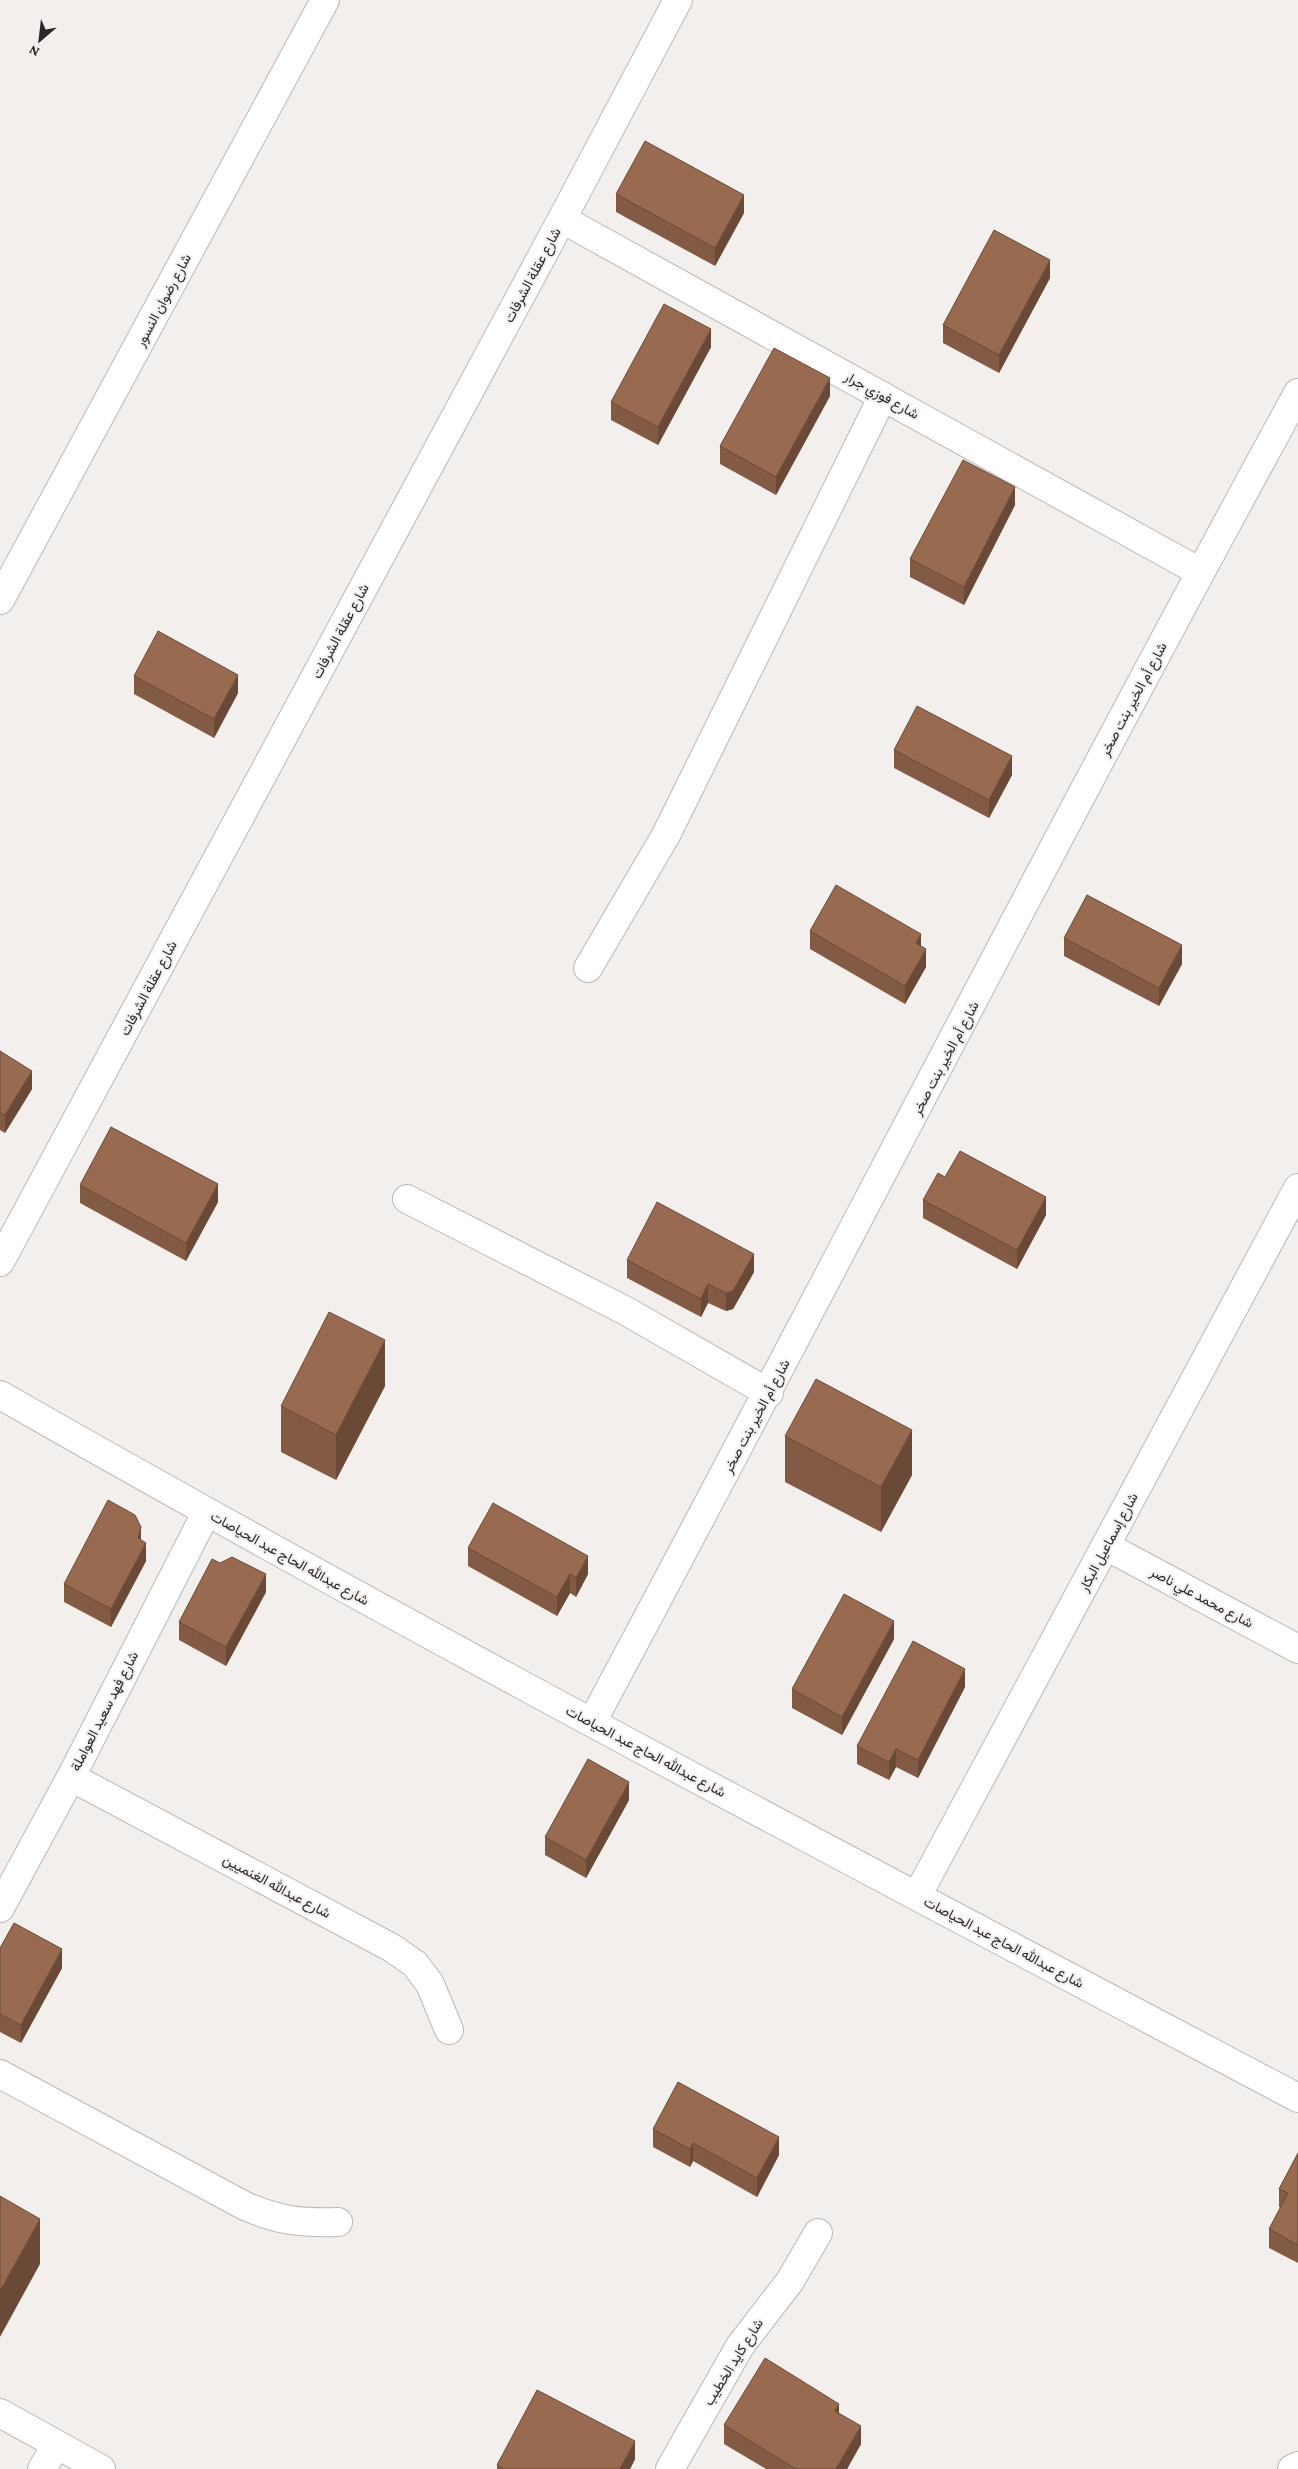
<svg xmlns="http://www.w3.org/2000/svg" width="1298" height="2469" font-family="'Crimson Pro',Vazirmatn,serif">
	<rect width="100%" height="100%" fill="#f3efed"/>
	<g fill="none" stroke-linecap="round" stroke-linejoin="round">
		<g stroke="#bbb8b6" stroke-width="30">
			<path id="street" d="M562 219 1200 572
				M0 600 325 0
				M588 968 666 835 883 396
				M407 1199 626 1311 769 1393
				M0 1262 562 219 678 0
				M0 1395C427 1639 863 1868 1298 2098
				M1106 1546 1298 1649
				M592 1722C829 1280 1057 833 1298 393
				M71 1777 392 1948 415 1964 430 1984 449 2030
				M917 1896 1298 1188
				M0 1908 71 1777 206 1513
				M0 2074 245 2206C280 2221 300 2223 338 2222
				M0 2413 101 2469
				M42 2469 56 2445
				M670 2469 740 2346 790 2281 818 2233
				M1292 2469 1298 2466"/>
		</g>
		<use href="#street" stroke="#fff" stroke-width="28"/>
	</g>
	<path fill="#835b44" d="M616 194 744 213 715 266 616 212Z
		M1050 278 999 373 943 343V325Z
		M711 347 658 445 611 420V402Z
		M830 396 776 495 720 464V446Z
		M1015 505 964 605 910 577V559Z
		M134 676 238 693 214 738 134 694Z
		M894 750 1012 775 989 818 894 768Z
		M810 931 926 967 905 1004 810 949Z
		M1064 938 1182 964 1159 1006 1064 956Z
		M0 1051 32 1089 5 1133 0 1130Z
		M945 1177 1046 1215 1017 1269 923 1218V1200Z
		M80 1185 218 1202 186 1261 80 1203Z
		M627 1260 754 1272 733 1309 726 1311 708 1303 701 1317 627 1278Z
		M385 1386 336 1480 281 1452V1406Z
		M785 1436 912 1475 881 1532 785 1482Z
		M141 1540 146 1561 111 1627 64 1602V1584Z
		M468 1548 588 1574 576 1597 570 1593 557 1616 468 1566Z
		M266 1592 226 1666 179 1640V1622Z
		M894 1639 842 1735 792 1708V1689Z
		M965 1687 918 1778 896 1767 889 1780 857 1764V1746Z
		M629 1800 586 1878 545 1855V1837Z
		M0 1948 62 1968 21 2043 0 2032Z
		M653 2129 779 2155 757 2197 693 2161 690 2167 653 2147Z
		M1298 2153V2263L1269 2248V2229L1281 2208 1279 2207V2189Z
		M724 2425 861 2444 847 2469H766L724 2444Z
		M635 2459 630 2469H497V2465Z"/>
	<path fill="#6a4a37" d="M744 195V213L715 266V248Z
		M1050 260V278L999 373V355Z
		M711 329V347L658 445V427Z
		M830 378V396L776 495V477Z
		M1015 487V505L964 605V587Z
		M238 675V693L214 738V719Z
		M1012 756V775L989 818V800Z
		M921 934V952L916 943Z
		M1182 945V964L1159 1006V988Z
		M926 949V967L905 1004V986Z
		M32 1071V1089L5 1133V1115Z
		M218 1184V1202L186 1261V1243Z
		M1046 1197V1215L1017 1269V1250Z
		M754 1254V1272L733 1309 726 1311V1293Z
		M708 1284V1303L701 1317V1299Z
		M385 1340V1386L336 1480V1435Z
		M912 1430V1475L881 1532V1487Z
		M141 1527V1545L138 1538Z
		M146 1543V1561L111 1627V1609Z
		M588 1556V1574L576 1597V1578Z
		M266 1574V1592L226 1666V1647Z
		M570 1574V1593L557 1616V1597Z
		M894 1621V1639L842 1735V1717Z
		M965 1669V1687L918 1778V1760Z
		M896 1749V1767L889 1780V1762Z
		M629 1782V1800L586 1878V1860Z
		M62 1949V1968L21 2043V2025Z
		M779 2137V2155L757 2197V2178Z
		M693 2143V2161L690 2167V2149Z
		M40 2219V2264L0 2337V2291Z
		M839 2404V2422L835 2411Z
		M861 2426V2444L847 2469H836Z
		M635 2441V2459L630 2469H620Z"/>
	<path fill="#986a4f" stroke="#6a4a37" d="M645 141 744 195 715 248 616 194Z
		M994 230 1050 260 999 355 943 325Z
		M664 304 711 329 658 427 611 402Z
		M774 348 830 378 776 477 720 446Z
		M963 460 1015 487 964 587 910 559Z
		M158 631 238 675 214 719 134 676Z
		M917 706 1012 756 989 800 894 750Z
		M836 885 921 934 916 943 926 949 905 986 810 931Z
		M1087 895 1182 945 1159 988 1064 938Z
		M0 1051 32 1071 5 1115 0 1112Z
		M111 1127 218 1184 186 1243 80 1185Z
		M960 1151 1046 1197 1017 1250 923 1200 938 1173 945 1177Z
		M657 1202 754 1254 733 1291 726 1293 708 1284 701 1299 627 1260Z
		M329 1312 385 1340 336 1435 281 1406Z
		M816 1379 912 1430 881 1487 785 1436Z
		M108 1500 135 1515 141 1527 138 1538 146 1543 111 1609 64 1584Z
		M493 1503 588 1556 576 1578 570 1574 557 1597 468 1548Z
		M232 1557 266 1574 226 1647 179 1622 212 1559 220 1563Z
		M844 1594 894 1621 842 1717 792 1689Z
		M913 1641 965 1669 918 1760 896 1749 889 1762 857 1746Z
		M588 1759 629 1782 586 1860 545 1837Z
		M14 1923 62 1949 21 2025 0 2014V1948Z
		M678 2082 779 2137 757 2178 693 2143 690 2149 653 2129Z
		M1298 2153V2245L1269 2229 1288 2193 1279 2189Z
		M0 2196 40 2219 0 2291Z
		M765 2358 839 2404 835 2411 861 2426 836 2469H796L724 2425Z
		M537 2390 635 2441 620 2469H504L497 2465Z"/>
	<g text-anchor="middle" stroke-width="4" stroke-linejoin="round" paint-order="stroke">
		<g font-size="14" fill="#292727" stroke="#f3efed">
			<text transform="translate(532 275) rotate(-62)" y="5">شارع عقلة الشرفات</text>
			<text transform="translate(163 300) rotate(-62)" y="5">شارع رضوان النسور</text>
			<text transform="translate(882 395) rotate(29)" y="5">شارع فوزي جرار</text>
			<text transform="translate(340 631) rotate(-62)" y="5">شارع عقلة الشرفات</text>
			<text transform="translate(1133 699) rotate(-62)" y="5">شارع أم الخير بنت صخر</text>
			<text transform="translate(148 988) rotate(-62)" y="5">شارع عقلة الشرفات</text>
			<text transform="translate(945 1058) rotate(-62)" y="5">شارع أم الخير بنت صخر</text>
			<text transform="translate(756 1416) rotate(-62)" y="5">شارع أم الخير بنت صخر</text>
			<text transform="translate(1108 1542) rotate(-62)" y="5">شارع إسماعيل البكار</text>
			<text transform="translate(290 1558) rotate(29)" y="5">شارع عبدالله الحاج عبد الحياصات</text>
			<text transform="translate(1202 1597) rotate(28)" y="5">شارع محمد علي ناصر</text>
			<text transform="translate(104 1711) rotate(-63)" y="5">شارع فهد سعيد العواملة</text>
			<text transform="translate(646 1751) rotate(28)" y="5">شارع عبدالله الحاج عبد الحياصات</text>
			<text transform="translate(277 1886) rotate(28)" y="5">شارع عبدالله الغنميين</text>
			<text transform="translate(1004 1942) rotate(28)" y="5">شارع عبدالله الحاج عبد الحياصات</text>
			<text transform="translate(733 2362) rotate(-58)" y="5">شارع كايد الخطيب</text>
		</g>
	</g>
	<g transform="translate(40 40) rotate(208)" stroke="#f3efed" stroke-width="4" paint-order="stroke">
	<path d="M0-4L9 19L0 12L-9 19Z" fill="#292727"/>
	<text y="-8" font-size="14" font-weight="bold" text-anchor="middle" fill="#292727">N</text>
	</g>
</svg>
